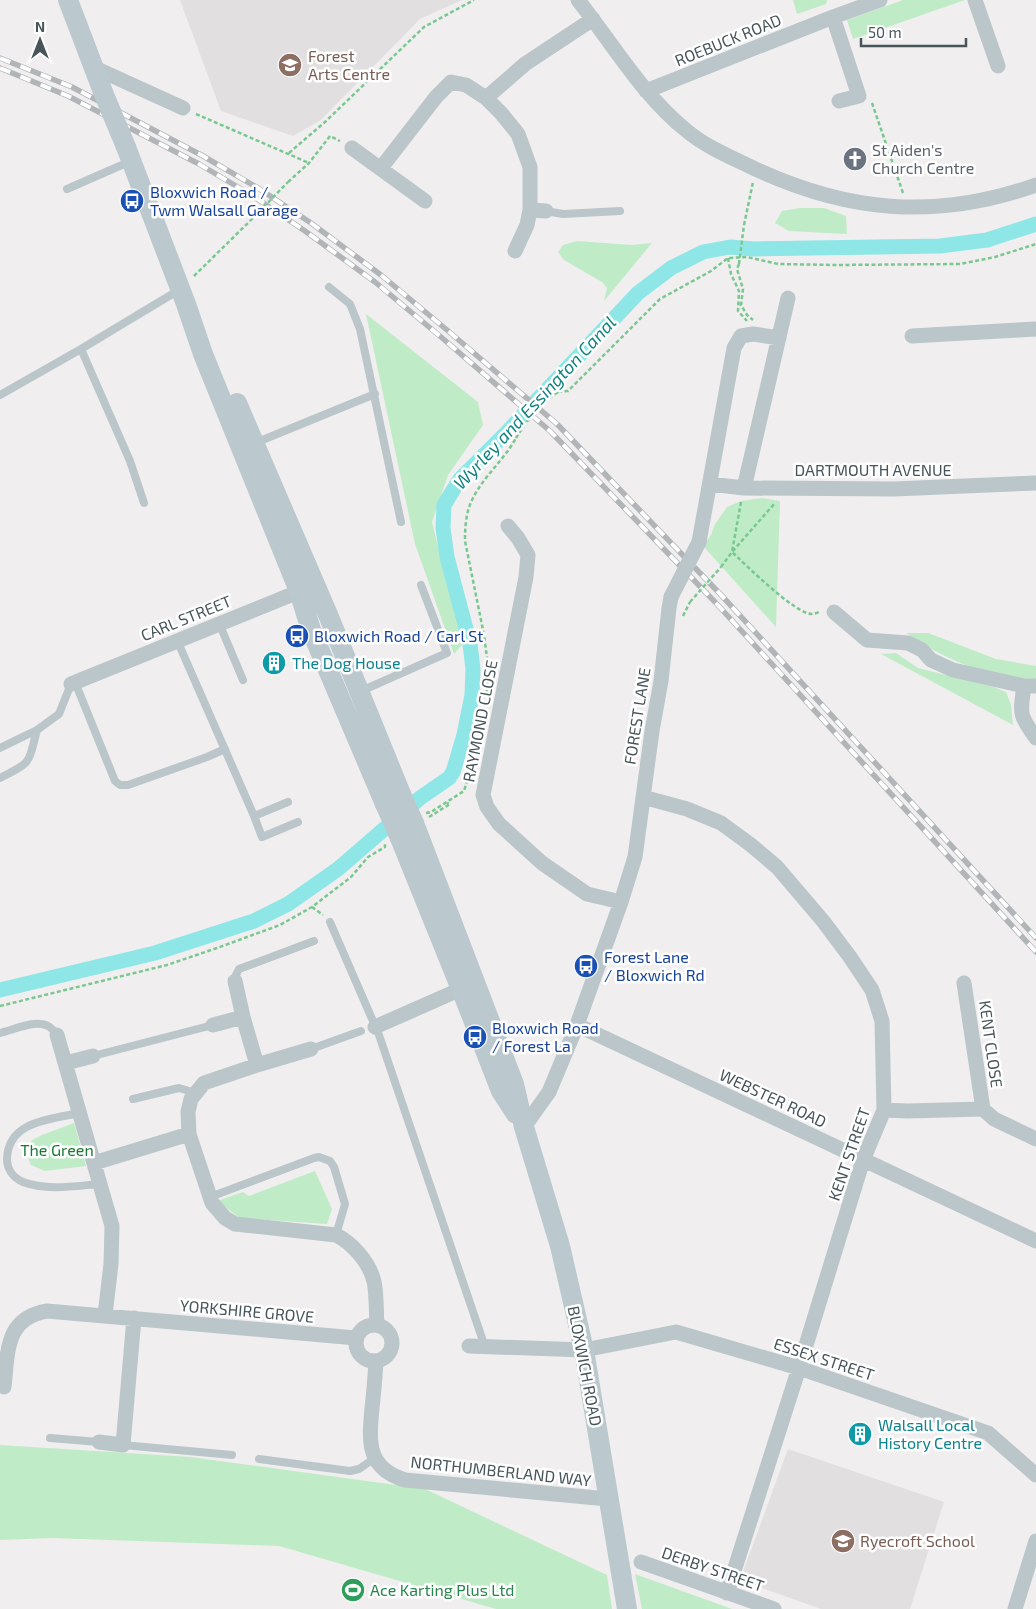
<svg xmlns="http://www.w3.org/2000/svg" width="1036" height="1609" font-family="'Exo 2',sans-serif">
	<rect width="100%" height="100%" fill="#f1eeef"/>
	<path fill="#e2dfe0" d="M180 0H462L420 19 321 120 293 136 221 111Z
		M788 1449 944 1502 910 1609H821L740 1580Z"/>
	<path fill="#bfecc7" d="M793 0H827L826 4 797 14Z
		M903 0H965L853 39 847 20Z
		M800 208H824L846 216 847 234 789 231 775 223 782 211Z
		M577 241 632 245 652 243 604 301 607 288 602 282 564 260 558 252 563 245Z
		M366 314 478 402 483 425 448 475 432 522 462 645 454 654 415 544Z
		M762 498 780 501 776 627 703 546 711 535 715 524 727 507 741 501Z
		M906 633H928L996 659 1036 666V679C1005 679 970 669 943 655 930 649 918 640 906 633Z
		M896 653 918 668 994 687 1006 692 1011 705 1013 725 881 654Z
		M74 1123 86 1166 45 1171 31 1165 26 1152 31 1141 42 1135Z
		M315 1171 332 1209 327 1224 240 1218 217 1201 243 1192 249 1196Z
		M0 1445 191 1457 425 1489 607 1575 612 1609H496L279 1546 52 1538 0 1540Z
		M635 1574 732 1609H642Z"/>
	<g fill="none" stroke-linecap="round" stroke-linejoin="round">
		<path stroke="#8ee7e6" stroke-width="15" d="M0 990 155 953 254 921 288 904 338 869 420 798 449 778 453 772 464 735 472 695 473 669 470 644 447 557 443 528 444 505 460 479 508 431 638 293 671 268 703 252 730 247 754 249 940 246 987 240 1036 224"/>
		<path stroke="#79c890" stroke-width="2.5" stroke-dasharray="4 2.5" stroke-linecap="butt" d="M872 103 903 193
			M196 114 309 163
			M289 153 325 122 424 27 474 0
			M288 182 309 163 330 136 340 141
			M744 225 753 182
			M728 258 731 274 739 291 738 311 747 321
			M739 264 737 269 743 289 741 305 747 315 753 320
			M194 276 250 221
			M558 392 568 391 660 299 711 271 728 258 747 257 778 264 835 265 960 264 995 257 1036 244
			M741 502 732 552C746 565 795 614 812 614 814 614 817 613 819 612
			M721 567 732 552 775 503
			M683 616 690 602
			M487 693V658L484 635 465 541C465 526 466 511 473 498 484 476 504 460 516 438
			M426 813 431 812 464 791 476 752
			M429 817 450 804 447 803
			M312 907 323 915
			M0 1006 167 965 217 948 280 925 312 907 351 877 368 857 385 847V844"/>
		<path stroke="#bac6ca" stroke-width="8" d="M67 189 131 161
			M546 211 563 214 620 211
			M329 287 350 304 360 329 401 522
			M81 349 130 461 144 503
			M0 395 81 349 179 290
			M255 443 375 394
			M219 623 243 680
			M177 640 254 816
			M75 682 115 781 120 785H128L207 757 225 749
			M361 691 447 653 421 585
			M0 748 37 730 59 714 71 684
			M0 778C32 762 28 764 37 730
			M288 802 254 816 262 837 298 822
			M330 922 379 1035 485 1347
			M235 981 236 975 239 969 314 941
			M0 1033C14 1030 35 1019 48 1026 52 1028 55 1032 57 1035
			M311 1049 361 1031
			M93 1056 213 1025
			M133 1099 179 1088 196 1093
			M80 1113C51 1119 8 1121 7 1159 7 1170 14 1178 23 1182 47 1191 75 1186 99 1184
			M210 1197 314 1158 319 1157 330 1161 334 1167 345 1204 336 1235
			M50 1438 99 1442
			M123 1445 232 1455
			M259 1459 350 1471 359 1469 375 1458"/>
		<path stroke="#bac6ca" stroke-width="15" d="M578 0C613 44 642 95 687 131 705 146 728 156 749 166 845 212 935 221 1036 185
			M975 0 998 66
			M833 17 859 96 839 101
			M95 68 183 108
			M646 91 833 17 880 0
			M486 98 525 64 593 19
			M352 148 425 201
			M381 168 436 97 451 82 466 85 486 98 501 113 518 134 530 167V210L527 225 515 251
			M530 210 546 211
			M912 336 1036 329
			M710 484 744 488 894 489 1036 483
			M744 488 788 298
			M508 526 518 538 528 555 526 577 483 795 487 807 499 824 542 863 587 894 621 902
			M699 542 734 348 741 336 753 334 779 338
			M834 612 867 640 908 643 922 650 931 660 953 670 1024 686H1036
			M71 684 308 588
			M1024 686C1020 714 1019 715 1036 738
			M643 797 687 809 721 823 751 845 777 867 823 921 850 957 872 990 882 1021 884 1110 863 1160 799 1368 727 1593
			M235 981 243 1017 257 1065
			M964 983 983 1109 994 1119 1036 1139
			M213 1025 243 1017
			M577 1025 1036 1241
			M375 1027 470 985
			M57 1035 112 1226 111 1264 105 1315
			M311 1049 257 1065 204 1083 191 1099 188 1112 189 1134 212 1203 225 1218 235 1224 336 1235C352 1243 368 1261 373 1278 377 1289 376 1313 377 1325
			M66 1063 93 1056
			M884 1110 908 1111 983 1109
			M524 1127 549 1092 577 1025 621 902 635 857 652 731 661 681 669 608 671 597
			M94 1163 189 1134
			M356 1343a18 18 0 1 1 36 0a18 18 0 1 1-36 0Z
			M469 1346 584 1350 676 1332 799 1368 988 1433 1036 1475
			M376 1361C375 1377 374 1392 372 1408 369 1441 366 1468 405 1480L608 1499
			M4 1387C8 1352 5 1318 47 1311L356 1338
			M99 1442 123 1445 134 1318
			M641 1562 774 1609
			M1015 1609 1036 1541"/>
		<path stroke="#bbc9cf" stroke-width="20" d="M68 0 103 92
			M126 147 186 304 203 354 299 591 311 630 385 804
			M237 403 329 617 401 794
			M414 823 514 1084 524 1127 560 1246 584 1350 627 1609
			M400 838 461 989 501 1091 516 1114"/>
		<g stroke="#b1b5b8" stroke-width="5.5">
			<path id="rail" d="M0 58 72 87 203 156 258 188 311 223 381 275 447 330 557 424 722 596 1036 938
				M0 68 68 96 199 164 253 196 305 231 375 282 441 337 550 431 715 602 1036 952"/>
		</g>
		<use href="#rail" stroke="#fff" stroke-width="4" stroke-dasharray="11" stroke-linecap="butt"/>
		<path stroke="#79c890" stroke-width="2.5" stroke-dasharray="4 2.5" stroke-linecap="butt" d="M250 221 288 182
			M739 264 744 225
			M516 438C526 421 541 403 558 392
			M690 602 721 567"/>
		<path stroke="#bac6ca" stroke-width="15" d="M671 597 699 542"/>
		<path stroke="#bbc9cf" stroke-width="20" d="M103 92 126 147
			M401 794 414 823
			M385 804 400 838"/>
	</g>
	<defs>
		<g id="school-disc" transform="scale(1.25)"><circle r="9.5" fill="#8d6e63" stroke="#fff"/><path d="M0-5L7-2L0 1L-7-2ZM-4 1L0 2.5L4 1V4Q0 6-4 4Z" fill="#fff"/></g>
		<g id="church-disc" transform="scale(1.25)"><circle r="9.5" fill="#6b7280" stroke="#fff"/><path d="M-1.2-6h2.4v3.5h3.3v2.4h-3.3V6h-2.4V-.1h-3.3v-2.4h3.3Z" fill="#fff"/></g>
		<g id="bus-disc" transform="scale(1.25)"><circle r="9.5" fill="#1a4fb4" stroke="#fff"/><path d="M-5-6H5V4H4V6H2V4H-2V6H-4V4H-5ZM-3.5-4V0h7V-4ZM-3.5 1.2v1.5H-2V1.2ZM2 1.2v1.5H3.5V1.2Z" fill="#fff"/></g>
		<g id="building-disc" transform="scale(1.25)"><circle r="9.5" fill="#0f9aa8" stroke="#fff"/><path d="M-4-6H4V6H1V3H-1V6H-4ZM-2.5-4.3h1.7v1.8h-1.7ZM.8-4.3h1.7v1.8H.8ZM-2.5-1h1.7V.8h-1.7ZM.8-1h1.7V.8H.8Z" fill="#fff"/></g>
		<g id="stadium-disc" transform="scale(1.25)"><circle r="9.5" fill="#2e9e5b" stroke="#fff"/><path d="M0-5a6.5 5 0 1 0 0 10a6.5 5 0 1 0 0-10ZM-3.5-1.8h7v3.6h-7Z" fill="#fff"/></g>
	</defs>
	<g fill-rule="evenodd">
		<use href="#school-disc" x="290" y="65"/>
		<use href="#church-disc" x="855" y="159"/>
		<use href="#bus-disc" x="132" y="201"/>
		<use href="#bus-disc" x="297" y="636"/>
		<use href="#building-disc" x="274" y="663"/>
		<use href="#bus-disc" x="586" y="966"/>
		<use href="#bus-disc" x="475" y="1037"/>
		<use href="#building-disc" x="860" y="1434"/>
		<use href="#school-disc" x="843" y="1541"/>
		<use href="#stadium-disc" x="353" y="1590"/>
	</g>
	<g text-anchor="middle" stroke-width="5" stroke-linejoin="round" paint-order="stroke">
		<g font-size="16" fill="#47555a" stroke="#fff">
			<text transform="translate(728 40) rotate(-22)" y="6">ROEBUCK ROAD</text>
			<text x="873" y="476">DARTMOUTH AVENUE</text>
			<text transform="translate(186 618) rotate(-22)" y="6">CARL STREET</text>
			<text transform="translate(637 716) rotate(-81)" y="6">FOREST LANE</text>
			<text transform="translate(480 721) rotate(-79)" y="6">RAYMOND CLOSE</text>
			<text transform="translate(991 1044) rotate(82)" y="6">KENT CLOSE</text>
			<text transform="translate(773 1098) rotate(25)" y="6">WEBSTER ROAD</text>
			<text transform="translate(849 1154) rotate(-71)" y="6">KENT STREET</text>
			<text transform="translate(247 1311) rotate(5)" y="6">YORKSHIRE GROVE</text>
			<text transform="translate(824 1359) rotate(18)" y="6">ESSEX STREET</text>
			<text transform="translate(585 1366) rotate(79)" y="6">BLOXWICH ROAD</text>
			<text transform="translate(501 1471) rotate(6)" y="6">NORTHUMBERLAND WAY</text>
			<text transform="translate(713 1569) rotate(19)" y="6">DERBY STREET</text>
		</g>
		<g font-size="16" fill="#785e54" stroke="#fff" text-anchor="start">
			<text x="308" y="62">Forest<tspan x="308" dy="18">Arts Centre</tspan></text>
			<text x="860" y="1547">Ryecroft School</text>
		</g>
		<g font-size="16" fill="#5b616d" stroke="#fff" text-anchor="start">
			<text x="872" y="156">St Aiden's<tspan x="872" dy="18">Church Centre</tspan></text>
		</g>
		<g font-size="16" fill="#164399" stroke="#fff" text-anchor="start">
			<text x="150" y="198">Bloxwich Road /<tspan x="150" dy="18">Twm Walsall Garage</tspan></text>
			<text x="314" y="642">Bloxwich Road / Carl St</text>
			<text x="604" y="963">Forest Lane<tspan x="604" dy="18">/ Bloxwich Rd</tspan></text>
			<text x="492" y="1034">Bloxwich Road<tspan x="492" dy="18">/ Forest La</tspan></text>
		</g>
		<g font-size="16" fill="#0d838f" stroke="#fff" text-anchor="start">
			<text x="292" y="669">The Dog House</text>
			<text x="878" y="1431">Walsall Local<tspan x="878" dy="18">History Centre</tspan></text>
		</g>
		<g font-size="16" fill="#1c7836" stroke="#fff">
			<text x="57" y="1156">The Green</text>
		</g>
		<g font-size="16" fill="#27864d" stroke="#fff" text-anchor="start">
			<text x="370" y="1596">Ace Karting Plus Ltd</text>
		</g>
		<g font-size="18" font-style="italic" fill="#138483" stroke="#fff">
			<text transform="translate(535 403) rotate(-47)" y="6">Wyrley and Essington Canal</text>
		</g>
	</g>
	<g transform="translate(40 40)" stroke="#ffffff" stroke-width="4" paint-order="stroke">
	<path d="M0-4L9 19L0 12L-9 19Z" fill="#47555a"/>
	<text y="-8" font-size="14" font-weight="bold" text-anchor="middle" fill="#47555a">N</text>
	</g>
	<path d="M861 38v8h105v-8" fill="none" stroke="#47555a" stroke-width="2.5"/>
	<text x="868" y="38" font-size="15" fill="#47555a" stroke="#ffffff" stroke-width="4" paint-order="stroke">50 m</text>
</svg>
